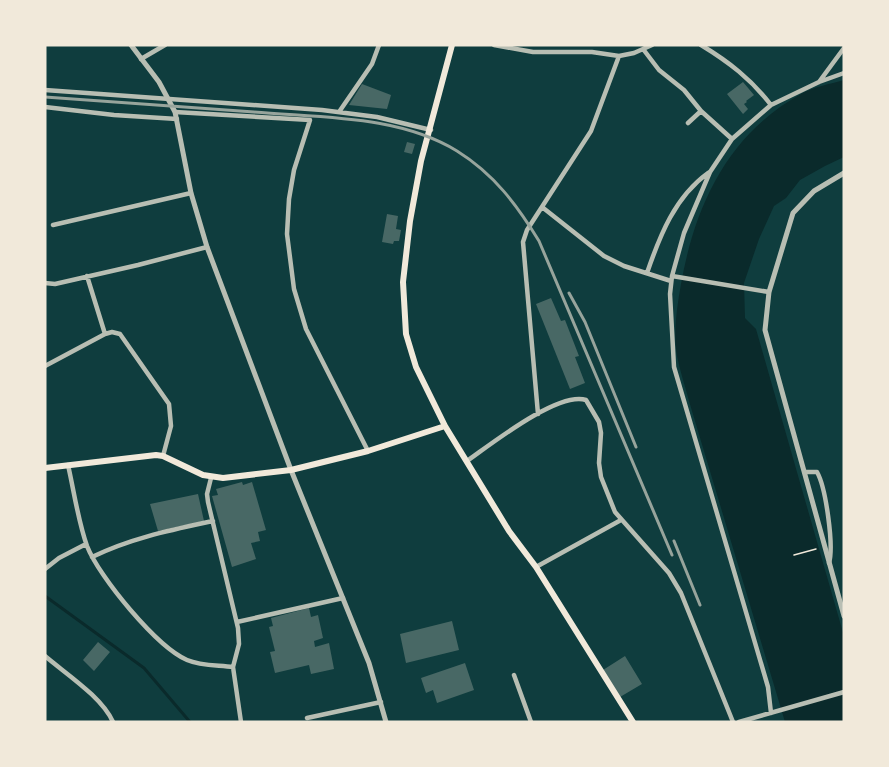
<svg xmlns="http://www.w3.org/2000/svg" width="889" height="767" font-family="'Open Sans',sans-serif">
	<rect width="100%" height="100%" fill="#0f3d3e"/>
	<path fill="#0a2a2b" d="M844 80V157L825 166 800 180 786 198 774 206 759 239 744 283 745 318 756 329 844 636V722H785L689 401C685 386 680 371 677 356 673 333 677 307 681 284 695 205 728 134 801 94 813 87 830 84 844 80Z"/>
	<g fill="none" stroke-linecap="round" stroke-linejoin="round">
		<path stroke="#0a2a2b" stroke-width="3" d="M45 596 144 668 190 722"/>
	</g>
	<path fill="#486865" d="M743 82 754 95 746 101 747 102 744 104 748 109 743 114 727 94Z
		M362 84 391 95 387 109 349 105Z
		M407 142 415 144 412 154 404 152Z
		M387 214 398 216 396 229 401 230 399 241H394L393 244 382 242Z
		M551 298 561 321 565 320 579 356 575 357 585 383 570 389 536 304Z
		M242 482 243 485 252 482 266 530 258 532 260 541 251 543 256 559 232 567 212 496 218 495 216 489Z
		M198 494 204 521 158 531 150 504Z
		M309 608 311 617 318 615 323 638 314 641 315 647 329 643 334 669 311 674 309 665 275 673 270 652 275 651 269 627 273 626 271 618Z
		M452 621 459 650 406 663 400 634Z
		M98 642 110 652 94 671 83 660Z
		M625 656 642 684 620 697 603 670Z
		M465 663 474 690 437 703 433 690 426 693 421 678Z"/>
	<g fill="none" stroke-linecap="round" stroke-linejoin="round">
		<path stroke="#f1e9da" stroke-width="1.5" d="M794 555 816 549"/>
		<path stroke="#b8beb3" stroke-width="4.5" d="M494 45 533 52H592L619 56 634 53 652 45
			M701 45C729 62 751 79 771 105L732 139 710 172 684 233 672 276 670 294 674 367 768 687 771 713
			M643 49 659 70 684 90 701 111 732 139
			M141 59 165 45
			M819 82 844 48
			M45 90 322 110 377 117 431 130
			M771 105 819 82 844 73
			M45 107 114 115 177 119
			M175 112 310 120 294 170 289 199 287 234 294 289 306 329 368 451
			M339 112 372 64 379 45
			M688 123 701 111
			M542 207 604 256 624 266 671 281
			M53 225 191 193
			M647 273C660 235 675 197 708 173
			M87 276 105 334
			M672 276 769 292
			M45 283 55 284 138 265 207 247
			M45 366 105 334 112 332 120 334 169 404 171 426 163 456
			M538 414 523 242 527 230 591 131 619 56
			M467 461C490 445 558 391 586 400L599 422 601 433 599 463 601 477 615 512 669 573 681 593 733 722
			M68 465C74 491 78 521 87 546 99 577 157 647 187 660 201 666 218 665 233 667
			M805 472H817C826 488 834 546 829 563
			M211 478 207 494 208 502 238 628 239 644 233 667 241 722
			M92 557C131 538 171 530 213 521
			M536 567 621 520
			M45 569 59 558 86 544
			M237 622 343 598
			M45 656C66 674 102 697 113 722
			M514 675 531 722
			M307 718 381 702
			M739 722 844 692"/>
		<path stroke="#b8beb3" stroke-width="5" d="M131 45 159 82 175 112 191 193 207 247 291 470 369 663 386 722
			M844 173 814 191 793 213 769 292 765 330 844 616"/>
		<path stroke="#f1e9da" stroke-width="6" d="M452 45 421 161 410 221 403 282 406 334 416 367 445 426 509 531 536 567 633 722
			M45 468 156 455 163 456 203 475 223 478 291 470 368 451 445 426"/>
		<path stroke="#97a49c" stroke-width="3" d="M45 97C115 102 184 107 254 112 321 118 398 115 457 151 494 174 517 205 539 241L672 555
			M569 293 585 322 636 447
			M674 541 700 605"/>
	</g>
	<rect width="889" height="767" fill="none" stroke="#f1e9da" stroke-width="93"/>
</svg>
